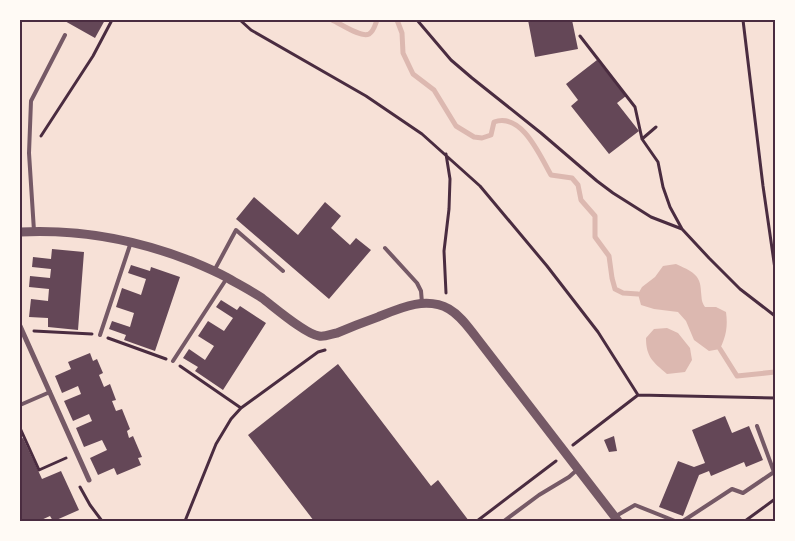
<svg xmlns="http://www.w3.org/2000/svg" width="795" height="541" font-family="'DejaVu Sans',sans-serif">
	<rect width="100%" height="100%" fill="#f7e1d7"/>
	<path fill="#dcb8b0" d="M676 264C691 271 701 274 701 292 702 299 701 301 705 307H716L726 312C728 327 726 336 720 349L709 351 694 340 686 321 678 312 654 309 641 305 638 294 642 287 655 277 663 266Z
		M667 328 678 333 690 348 692 360 685 372 667 374C653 362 646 357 646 338L654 329Z"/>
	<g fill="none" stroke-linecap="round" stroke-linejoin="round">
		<path stroke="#dcb8b0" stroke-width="5" d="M332 20C341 24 361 38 369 34 374 31 375 25 377 20
			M397 20 402 33 403 53 413 74 434 90 456 126 474 137 482 138 491 135 494 122C522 112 540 156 551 175L572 178 578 185 581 200 595 216V237L609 256 612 278 615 289 623 293 638 294
			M720 349 737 376 775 372"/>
	</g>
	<path fill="#644757" d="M63 20H105L95 38Z
		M528 20H572L578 49 535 57Z
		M597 60 626 96 617 103 639 131 609 154 571 106 578 100 566 84Z
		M254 197 298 235 325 202 341 216 331 228 350 245 356 238 371 250 329 299 236 219Z
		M52 249 84 252 78 330 48 327V318L29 317 31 299 48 301 49 289 29 287 30 276 50 278 51 269 32 267 33 257 51 259Z
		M131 265 150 271 151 267 180 277 155 351 124 340 126 335 109 329 112 321 130 327 134 313 116 307 122 288 141 295 146 279 128 273Z
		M221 300 237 310 240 306 266 323 223 390 195 371 198 367 183 358 189 349 205 360 214 346 198 336 208 321 224 331 233 318 216 307Z
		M90 353 93 361 97 359 103 373 99 375 104 387 110 384 116 400 112 401 116 411 122 409 130 429 127 431 129 438 133 436 142 457 138 458 141 465 117 475 114 468 98 475 90 458 107 450 102 440 84 447 76 428 92 421 89 414 73 421 64 401 81 394 78 386 62 393 55 376 71 369 68 362Z
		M338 364 431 486 438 480 469 521H314L248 435Z
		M725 416 732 433 749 426 763 460 746 467 744 462 711 476 709 471 699 475 683 516 659 507 678 461 694 467 705 463 692 430Z
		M614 436 617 451 609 452 604 440Z
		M23 438 42 479 61 471 79 510 54 521H53L50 516 39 521H20V439Z"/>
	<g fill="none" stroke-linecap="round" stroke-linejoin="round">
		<path stroke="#4a2c40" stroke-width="3" d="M240 20 251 30 366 96 422 134 480 186 547 266 598 332 638 395
			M417 20 451 60 472 78 541 133 597 181 613 193 651 217 682 229
			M743 20 763 186 775 269
			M580 36 635 107 642 139
			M656 127 642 139 658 162 663 187 670 207 682 229 709 258 740 289 775 316
			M41 136 93 56 112 20
			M446 154 450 179 449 209 444 251 446 293
			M34 331 92 334
			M108 338 166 359
			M180 366 241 408
			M20 428 39 470 66 458
			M573 445 638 395 775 398
			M80 487 90 505 102 521
			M185 521 216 444 231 419 241 408 318 352 325 350
			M477 521 556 461
			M745 521 775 499"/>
		<path stroke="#755966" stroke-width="4" d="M34 231 29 153 31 101 65 35
			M385 248 417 283 421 291 422 303
			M214 271 236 230 283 271
			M100 335 131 242
			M173 361 227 278
			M20 405 50 392
			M616 516 635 505 675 521
			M504 521 539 495 569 477 578 469
			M683 521 732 489 743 493 774 472 757 426"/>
		<path stroke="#755966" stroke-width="5" d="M20 326 89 480"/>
		<path stroke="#755966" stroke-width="9" d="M20 232C80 229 135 239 191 261 203 266 215 271 226 277 238 284 250 290 262 298 274 307 305 334 319 336 325 337 331 334 337 333 351 327 364 322 378 317 400 308 426 296 449 309 461 316 468 327 476 337L618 521"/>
	</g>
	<rect width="795" height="541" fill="none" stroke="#fffaf5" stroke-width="42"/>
	<rect x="21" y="21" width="753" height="499" fill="none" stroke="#4a2c40" stroke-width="2"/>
</svg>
